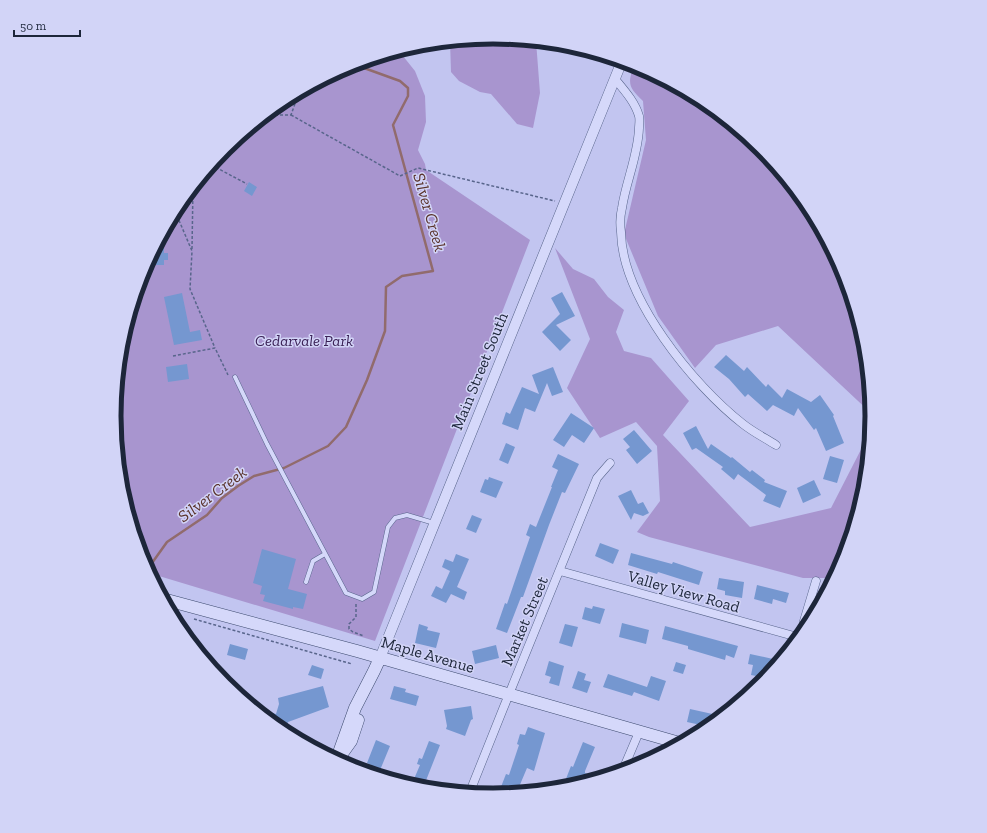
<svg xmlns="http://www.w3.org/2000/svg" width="987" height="833" font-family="'Zilla Slab',serif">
	<rect width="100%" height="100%" fill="#c2c5f0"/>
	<path fill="#a895cf" d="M494 37 536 41 540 93 533 128 517 124 491 94 480 92 459 81 451 72 450 41Z
		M399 51 415 71 425 96 426 122 418 150 425 164 426 170 530 240 375 641 149 573 143 562 121 490 114 416 121 342 143 271 178 205 225 148 283 101 348 66Z
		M634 65 705 101 762 148 809 206 844 271 866 343 873 415 778 326 716 345 695 368 658 316 624 234 646 140 643 101C629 87 627 85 634 65Z
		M555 248 573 269 594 279 608 297 624 310 616 332 624 351 651 358 689 401 663 435 750 527 831 508 872 428 866 491 844 562 835 578H803L649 537 637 532 660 501 657 446 636 422 600 438 567 388 590 339Z"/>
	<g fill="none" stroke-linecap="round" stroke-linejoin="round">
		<path stroke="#916b6c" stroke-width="2.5" d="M147 570 167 542 207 515 222 498 238 486 254 476 284 468 328 446 346 427 367 380 385 331 386 287 402 276 433 271 393 125 408 96V88L400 81 353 64"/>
	</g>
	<path fill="#7597d0" d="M249 182 257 187 252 196 244 191Z
		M164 232V253H168V260H164V265H152V254Z
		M562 292 575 316 556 325 571 340 560 351 542 332 560 314 551 298Z
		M182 293 190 332 200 330 202 340 174 345 164 297Z
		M726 355 744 371 747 367 766 387 768 384 782 398 787 389 811 402 820 395 834 415 833 416 844 443 826 451 816 428 814 430 798 408 794 416 773 405 767 411 748 394 745 397 729 379 714 367Z
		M187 364 189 379 168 382 166 367Z
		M553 367 563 392 552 396 547 383 535 412 525 408 518 430 502 424 506 412 510 414 522 387 539 394 532 375Z
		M571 413 594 428 584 443 572 435 564 447 553 440Z
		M696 426 708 449 711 444 731 458 732 457 750 472 752 470 765 480 764 482 787 491 780 508 763 501 766 495 738 474 734 480 721 469 723 467 696 448 692 450 683 433Z
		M634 430 652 451 637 464 626 450 630 447 623 439Z
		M506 443 515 447 508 464 499 460Z
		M558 454 579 464 565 493 562 492 549 525 523 597H521L507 633 496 629 505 603 507 604 523 557 530 537 526 535 530 524 536 527 552 487H551L558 470 552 467Z
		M830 456 844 460 837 483 823 479Z
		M489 477 503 482 496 498 480 492 485 479 488 480Z
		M814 480 821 495 803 503 797 488Z
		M631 490 638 504 643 502 649 513 643 516 634 513 631 520 618 496Z
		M472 515 482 519 476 533 466 529Z
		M600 543 619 550 613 564 595 556Z
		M262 549 296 559 288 589 307 594 303 609 293 607V609L263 601 265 595 260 594 262 586 253 583Z
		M631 553 672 564 673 562 703 572 699 585 658 572 657 574 628 565Z
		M456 554 469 559 457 587 467 592 464 600 451 594 446 603 431 596 436 586 442 589 450 571 442 567 445 559 453 562Z
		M719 578 744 582 742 598 725 595V591L717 589Z
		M757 585 789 593 786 603 773 599 772 604 754 599Z
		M593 606 605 609 600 624 582 619 585 607 592 609Z
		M622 623 649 630 646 644 619 637Z
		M419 624 428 627 427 630 440 633 436 648 415 643Z
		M565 624 578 627 572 647 559 643Z
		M665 626 738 646 734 658 726 655 725 660 688 649V646L662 639Z
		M230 644 248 649 245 660 227 655Z
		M496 645 499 658 475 664 472 651Z
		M750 654 773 659 769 676 767 678 751 675 753 665 748 664Z
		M549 661 564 666 559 686 549 683 551 677 545 675Z
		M676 662 686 665 683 674 673 671Z
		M312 665 324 669 321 679 308 675Z
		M578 671 586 674 584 680 591 682 587 693 572 688Z
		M608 674 647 687 651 676 666 681 659 701 634 692 632 696 603 687Z
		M323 686 329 707 288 722 284 733 253 708 276 714 279 704 278 698Z
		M394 686 406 689 405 692 419 696 416 706 390 699Z
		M471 706 473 719 471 720 465 736 446 729 447 726 444 710Z
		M690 709 717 715 715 723 710 727 687 722Z
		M528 727 545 733 534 771 527 768 519 787 531 792 507 795 499 792 506 774 509 775 519 745 517 744 520 734 525 735Z
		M376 740 390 746 378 775 368 771 371 765 367 763Z
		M429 741 440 745 425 783 414 779 420 765 417 764 419 758 422 759Z
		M583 742 595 747 585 771V773L588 774 584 784 562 789 571 766 573 767Z"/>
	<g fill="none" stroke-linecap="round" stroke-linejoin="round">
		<g stroke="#58658b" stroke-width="5">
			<path id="service" d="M235 377 267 444 346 593 362 599 374 592 388 527 395 518 407 515 434 523
				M306 582 313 561 325 554
				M171 614 173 603
				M299 741H305L310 747"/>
		</g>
		<g stroke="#58658b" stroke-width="9">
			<path id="minor" d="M615 79C624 90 635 102 639 116 640 120 639 125 639 128 638 156 626 181 622 208 620 216 620 225 621 232 622 298 693 385 743 424 753 432 765 438 776 445
				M560 571 801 638
				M801 637 804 621 816 581
				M622 772 639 732
				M469 794 503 709 597 478 610 463"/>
		</g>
		<g stroke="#58658b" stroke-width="11">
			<path id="tertiary" d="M380 658 622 61"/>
		</g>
		<g stroke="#3b496d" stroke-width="13">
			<path id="secondary" d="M163 599 357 651 683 744
				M341 755 351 741 358 720
				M336 761 355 708 374 671 380 658"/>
		</g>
		<path stroke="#58658b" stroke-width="1.5" stroke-dasharray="3 2" stroke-linecap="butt" d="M265 115H291L299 92
			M291 115 400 176 418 168 555 201
			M212 164 217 168 247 184
			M175 211 192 251 190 289 215 348
			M192 249 193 187
			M173 356 215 348 228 375
			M356 604V617L349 624V629L353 632 364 636
			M194 619 352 664"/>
		<use href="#service" stroke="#d5d8fa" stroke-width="4"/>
		<use href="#minor" stroke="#d5d8fa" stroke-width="8"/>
		<use href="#tertiary" stroke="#d5d8fa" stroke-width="10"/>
		<use href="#secondary" stroke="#d5d8fa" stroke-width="12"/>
	</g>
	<g text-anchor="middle" stroke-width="3" stroke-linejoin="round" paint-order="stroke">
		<g font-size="16" font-style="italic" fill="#3b2257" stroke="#d2d4f7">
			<text x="304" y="346">Cedarvale Park</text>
		</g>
		<g font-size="16" fill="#1d263a" stroke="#d2d4f7">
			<text transform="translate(479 371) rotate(-68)" y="6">Main Street South</text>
			<text transform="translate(684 591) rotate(16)" y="6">Valley View Road</text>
			<text transform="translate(524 621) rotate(-67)" y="6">Market Street</text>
			<text transform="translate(428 654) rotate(16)" y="6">Maple Avenue</text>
		</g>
		<g font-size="17" font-style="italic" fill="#5a332b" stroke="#d2d4f7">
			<text transform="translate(430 212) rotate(74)" y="6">Silver Creek</text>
			<text transform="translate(212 494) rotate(-37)" y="6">Silver Creek</text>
		</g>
	</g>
	<path d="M0 0H987V833H0ZM121 416a372 372 0 1 1 744 0a372 372 0 1 1-744 0Z" fill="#d2d4f7" fill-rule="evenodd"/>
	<path fill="none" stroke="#1d263a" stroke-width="5" d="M121 416a372 372 0 1 1 744 0a372 372 0 1 1-744 0Z"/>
	<path d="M14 30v6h66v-6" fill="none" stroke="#1d263a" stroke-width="2"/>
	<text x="20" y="30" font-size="12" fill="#1d263a" stroke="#d2d4f7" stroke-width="3" paint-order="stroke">50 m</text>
</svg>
